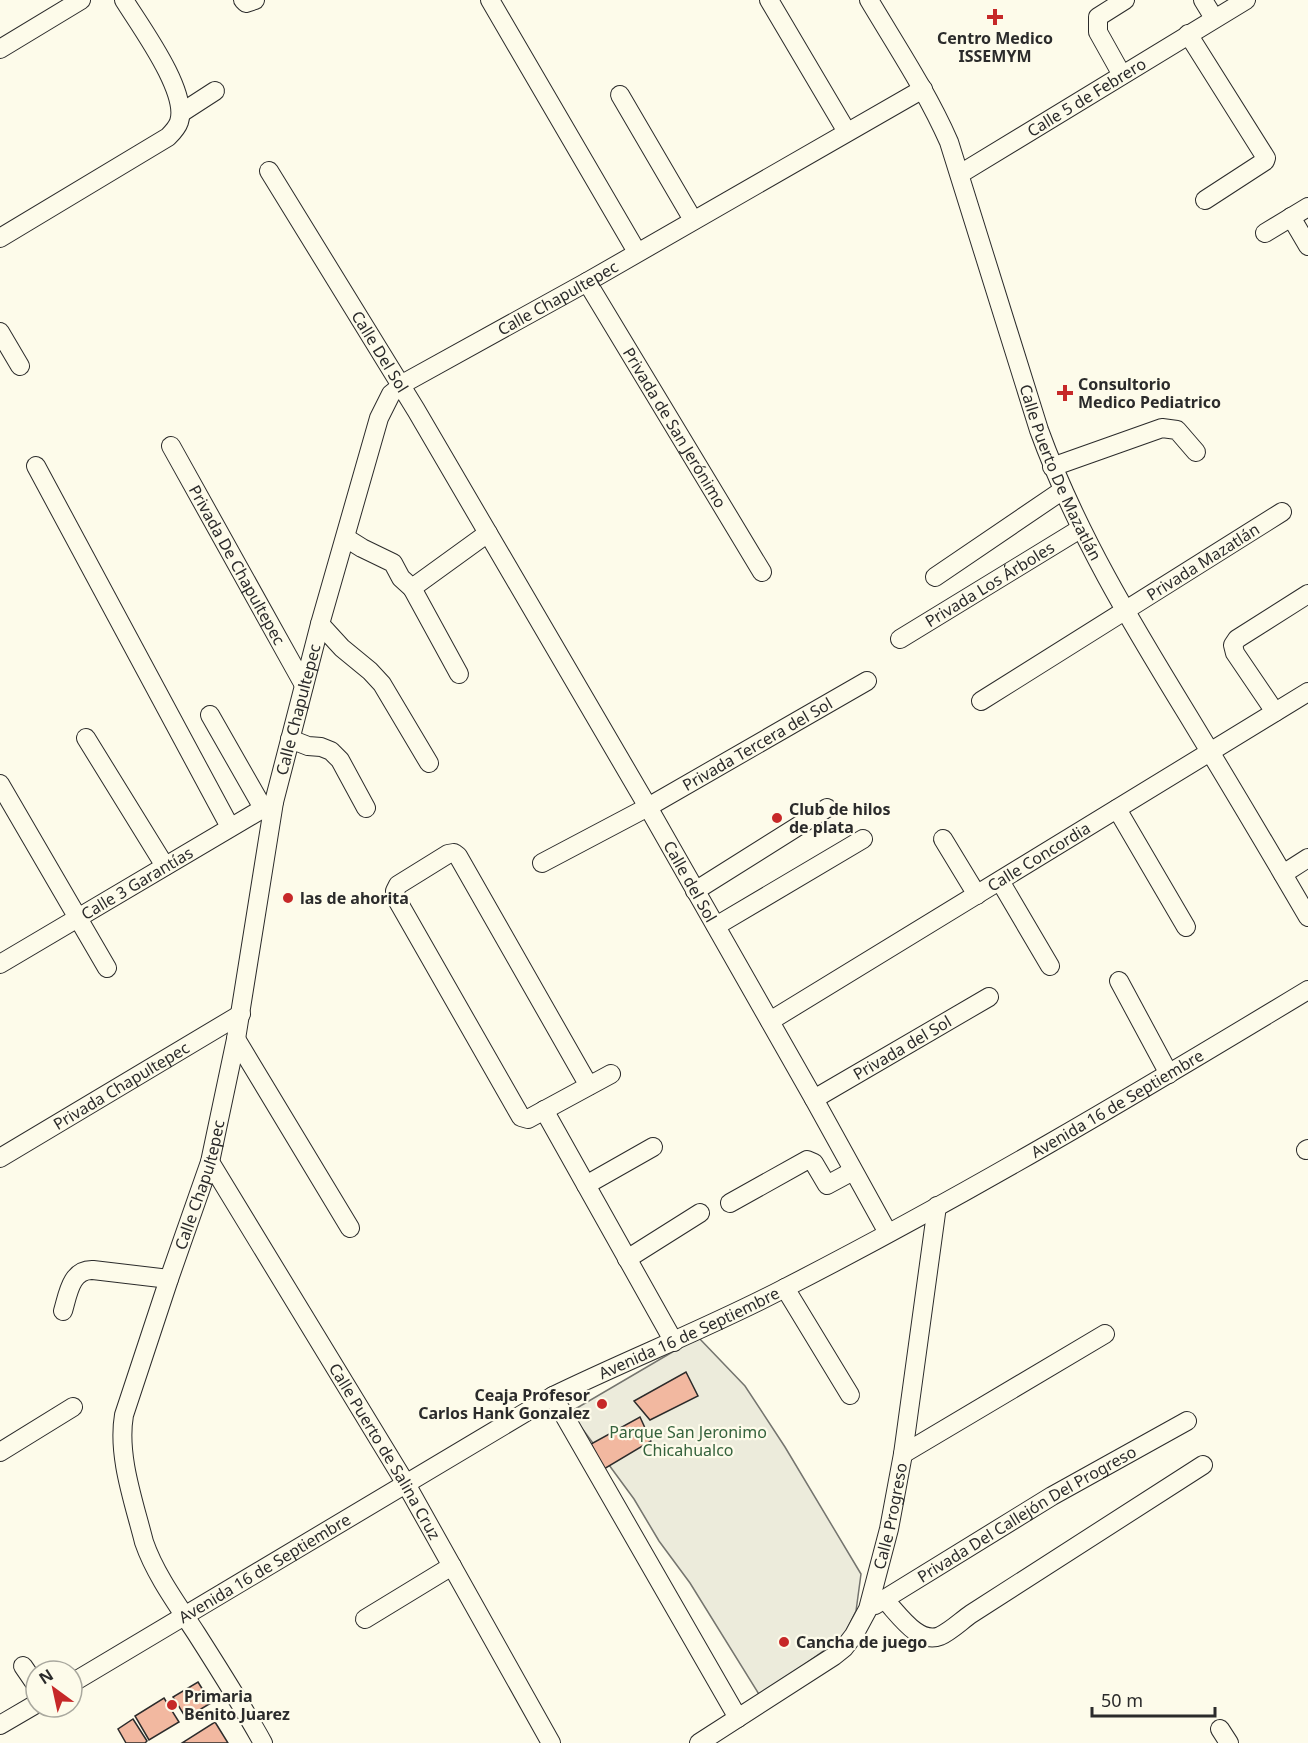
<svg xmlns="http://www.w3.org/2000/svg" width="1308" height="1743" font-family="'Noto Sans',sans-serif">
	<rect width="100%" height="100%" fill="#fdfbea"/>
	<path fill="#ecebdb" stroke="#74746e" stroke-width="1.5" d="M698 1337 745 1386 785 1447 861 1574 856 1611 843 1637 760 1696 690 1583 659 1541 634 1499 570 1412Z"/>
	<path fill="#f2b8a0" stroke="#2b2b2b" stroke-width="1.5" d="M686 1372 698 1396 650 1420 634 1401Z
		M640 1417 651 1441 604 1469 591 1444Z
		M198 1682 211 1703 186 1718 173 1697Z
		M164 1698 179 1722 149 1740 135 1716Z
		M133 1719 147 1741 145 1743H126L118 1729Z
		M215 1722 228 1743H182Z"/>
	<g fill="none" stroke-linecap="round" stroke-linejoin="round">
		<g stroke="#2b2b2b" stroke-width="20">
			<g id="minor">
				<path d="M243 0 246 3 255 0"/>
				<path d="M490 0 637 252"/>
				<path d="M769 0 847 132"/>
				<path id="s1" d="M869 0C897 47 927 92 949 142L1039 430C1076 532 1132 624 1189 717 1229 783 1269 850 1308 917"/>
				<path d="M1203 0 1214 18"/>
				<path d="M1188 34 1266 158 1265 161 1205 200"/>
				<path d="M0 49 81 0"/>
				<path d="M1122 75 1098 32V17L1125 0"/>
				<path d="M620 95 693 220"/>
				<path d="M181 113 215 91"/>
				<path id="s2" d="M269 171 416 410 648 807 814 1099 888 1233"/>
				<path id="s3" d="M960 174 1246 0"/>
				<path d="M1291 217 1308 246"/>
				<path d="M1265 233 1308 207"/>
				<path d="M0 238 168 137C172 133 177 128 179 122 189 92 140 26 124 0"/>
				<path id="s4" d="M587 282 762 572"/>
				<path d="M0 332 20 366"/>
				<path id="s5" d="M171 446 304 685"/>
				<path d="M36 466 230 827"/>
				<path d="M1052 467 1162 428 1177 430 1196 452"/>
				<path d="M346 538 362 548 393 563 401 578 412 588 488 533"/>
				<path d="M935 577 1063 490"/>
				<path d="M412 588 459 674"/>
				<path d="M320 624 342 648 370 671 382 684 429 763"/>
				<path id="s6" d="M900 639 1080 529"/>
				<path id="s7" d="M981 701 1282 512"/>
				<path d="M1275 712 1235 653 1233 645 1237 639 1308 594"/>
				<path d="M210 715 263 808"/>
				<path d="M86 738 165 866"/>
				<path d="M290 739 308 746 321 747 331 751 340 760 366 808"/>
				<path d="M0 784 107 968"/>
				<path d="M1117 809 1186 927"/>
				<path d="M943 839 977 895"/>
				<path id="s8" d="M542 863 648 807 867 681"/>
				<path d="M1283 874 1308 858"/>
				<path d="M1000 881 1050 966"/>
				<path d="M695 891 827 808"/>
				<path d="M716 926 863 839"/>
				<path id="s9" d="M0 964 274 802"/>
				<path d="M1119 981 1169 1074"/>
				<path id="s10" d="M770 1021 1308 692"/>
				<path d="M236 1039 350 1228"/>
				<path d="M589 1086 458 856 454 853 448 854 398 885 395 891 396 898 521 1117 528 1119 611 1074"/>
				<path id="s11" d="M814 1099 989 997"/>
				<path d="M544 1110 674 1342"/>
				<path d="M1306 1150 1308 1149"/>
				<path id="s12" d="M0 1158 241 1014"/>
				<path id="s13" d="M210 1162 406 1484 551 1743"/>
				<path d="M586 1185 653 1147"/>
				<path d="M730 1203 807 1160 814 1163 827 1185 853 1171"/>
				<path d="M627 1259 700 1213"/>
				<path d="M785 1288 850 1395"/>
				<path d="M63 1311C68 1294 71 1269 93 1270L169 1279"/>
				<path d="M553 1396 738 1718"/>
				<path d="M0 1452 73 1407"/>
				<path d="M903 1454 1105 1334"/>
				<path d="M884 1599C898 1613 918 1645 940 1636 951 1631 961 1621 971 1614L1203 1465"/>
				<path id="s14" d="M875 1605 1052 1496 1187 1421"/>
				<path d="M365 1619 452 1566"/>
				<path d="M23 1666 36 1685"/>
				<path id="s15" d="M72 1683 553 1396C629 1359 708 1328 783 1289 963 1197 1136 1094 1308 990"/>
				<path d="M0 1725 36 1704"/>
				<path d="M1220 1729 1229 1743"/>
				<path id="s16" d="M263 1743C242 1705 219 1669 196 1633 177 1604 155 1574 144 1542 134 1502 117 1456 124 1415L169 1279 210 1162 236 1039 274 802 320 624 379 418 391 394 406 382 587 282 923 89"/>
				<path id="s17" d="M699 1743 834 1656 844 1648 854 1635 868 1609 889 1529 903 1454 937 1206"/>
			</g>
		</g>
		<use href="#minor" stroke="#fdfbea" stroke-width="18"/>
	</g>
	<g fill="#c62828" stroke="#fdfbea" stroke-width="2">
		<path d="M992 8h6v6h6v6h-6v6h-6v-6h-6v-6h6z"/>
		<path d="M1062 384h6v6h6v6h-6v6h-6v-6h-6v-6h6z"/>
		<circle cx="777" cy="818" r="6"/>
		<circle cx="288" cy="898" r="6"/>
		<circle cx="602" cy="1404" r="6"/>
		<circle cx="784" cy="1642" r="6"/>
		<circle cx="172" cy="1705" r="6"/>
	</g>
	<g text-anchor="middle" stroke-width="4.5" stroke-linejoin="round" paint-order="stroke">
		<g font-size="16" font-weight="bold" fill="#2b2b2b" stroke="#fdfbea" text-anchor="start">
			<text x="995" y="44" text-anchor="middle">Centro Medico<tspan x="995" dy="18">ISSEMYM</tspan></text>
			<text x="1078" y="390">Consultorio<tspan x="1078" dy="18">Medico Pediatrico</tspan></text>
			<text x="789" y="815">Club de hilos<tspan x="789" dy="18">de plata</tspan></text>
			<text x="300" y="904">las de ahorita</text>
			<text x="590" y="1401" text-anchor="end">Ceaja Profesor<tspan x="590" dy="18">Carlos Hank Gonzalez</tspan></text>
			<text x="796" y="1648">Cancha de juego</text>
			<text x="184" y="1702">Primaria<tspan x="184" dy="18">Benito Juarez</tspan></text>
		</g>
		<g font-size="16" fill="#2b2b2b" stroke="#fdfbea">
			<text dy="6" stroke="none"><textPath href="#s3" startOffset="148">Calle 5 de Febrero</textPath></text>
			<text dy="6" stroke="none"><textPath href="#s16" startOffset="1614">Calle Chapultepec</textPath></text>
			<text dy="6" stroke="none"><textPath href="#s2" startOffset="212">Calle Del Sol</textPath></text>
			<text dy="6" stroke="none"><textPath href="#s4" startOffset="170">Privada de San Jerónimo</textPath></text>
			<text dy="6" stroke="none"><textPath href="#s1" startOffset="512">Calle Puerto De Mazatlán</textPath></text>
			<text dy="6" stroke="none"><textPath href="#s7" startOffset="262">Privada Mazatlán</textPath></text>
			<text dy="6" stroke="none"><textPath href="#s5" startOffset="136">Privada De Chapultepec</textPath></text>
			<text dy="6" stroke="none"><textPath href="#s6" startOffset="105">Privada Los Árboles</textPath></text>
			<text dy="6" stroke="none"><textPath href="#s16" startOffset="1092">Calle Chapultepec</textPath></text>
			<text dy="6" stroke="none"><textPath href="#s8" startOffset="246">Privada Tercera del Sol</textPath></text>
			<text dy="6" stroke="none"><textPath href="#s10" startOffset="315">Calle Concordia</textPath></text>
			<text dy="6" stroke="none"><textPath href="#s2" startOffset="826">Calle del Sol</textPath></text>
			<text dy="6" stroke="none"><textPath href="#s9" startOffset="159">Calle 3 Garantías</textPath></text>
			<text dy="6" stroke="none"><textPath href="#s11" startOffset="102">Privada del Sol</textPath></text>
			<text dy="6" stroke="none"><textPath href="#s12" startOffset="141">Privada Chapultepec</textPath></text>
			<text dy="6" stroke="none"><textPath href="#s15" startOffset="1196">Avenida 16 de Septiembre</textPath></text>
			<text dy="6" stroke="none"><textPath href="#s16" startOffset="606">Calle Chapultepec</textPath></text>
			<text dy="6" stroke="none"><textPath href="#s15" startOffset="710">Avenida 16 de Septiembre</textPath></text>
			<text dy="6" stroke="none"><textPath href="#s13" startOffset="338">Calle Puerto de Salina Cruz</textPath></text>
			<text dy="6" stroke="none"><textPath href="#s14" startOffset="177">Privada Del Callejón Del Progreso</textPath></text>
			<text dy="6" stroke="none"><textPath href="#s17" startOffset="315">Calle Progreso</textPath></text>
			<text dy="6" stroke="none"><textPath href="#s15" startOffset="224">Avenida 16 de Septiembre</textPath></text>
		</g>
		<g font-size="16" fill="#34623c" stroke="#fdfbea">
			<text x="688" y="1438">Parque San Jeronimo<tspan x="688" dy="18">Chicahualco</tspan></text>
		</g>
	</g>
	<g transform="translate(54 1689) rotate(327)"><circle r="28" fill="#fdfbea" stroke="#a9a89e" stroke-width="1.5"/>
	<path d="M0-4.5L10 22L0 15L-10 22Z" fill="#c62828"/>
	<text y="-9" font-size="16" font-weight="bold" text-anchor="middle" fill="#2b2b2b">N</text>
	</g>
	<path d="M1092 1707v9h123v-9" fill="none" stroke="#2b2b2b" stroke-width="3"/>
	<text x="1101" y="1707" font-size="18" fill="#2b2b2b" stroke="#fdfbea" stroke-width="4.5" paint-order="stroke">50 m</text>
</svg>
